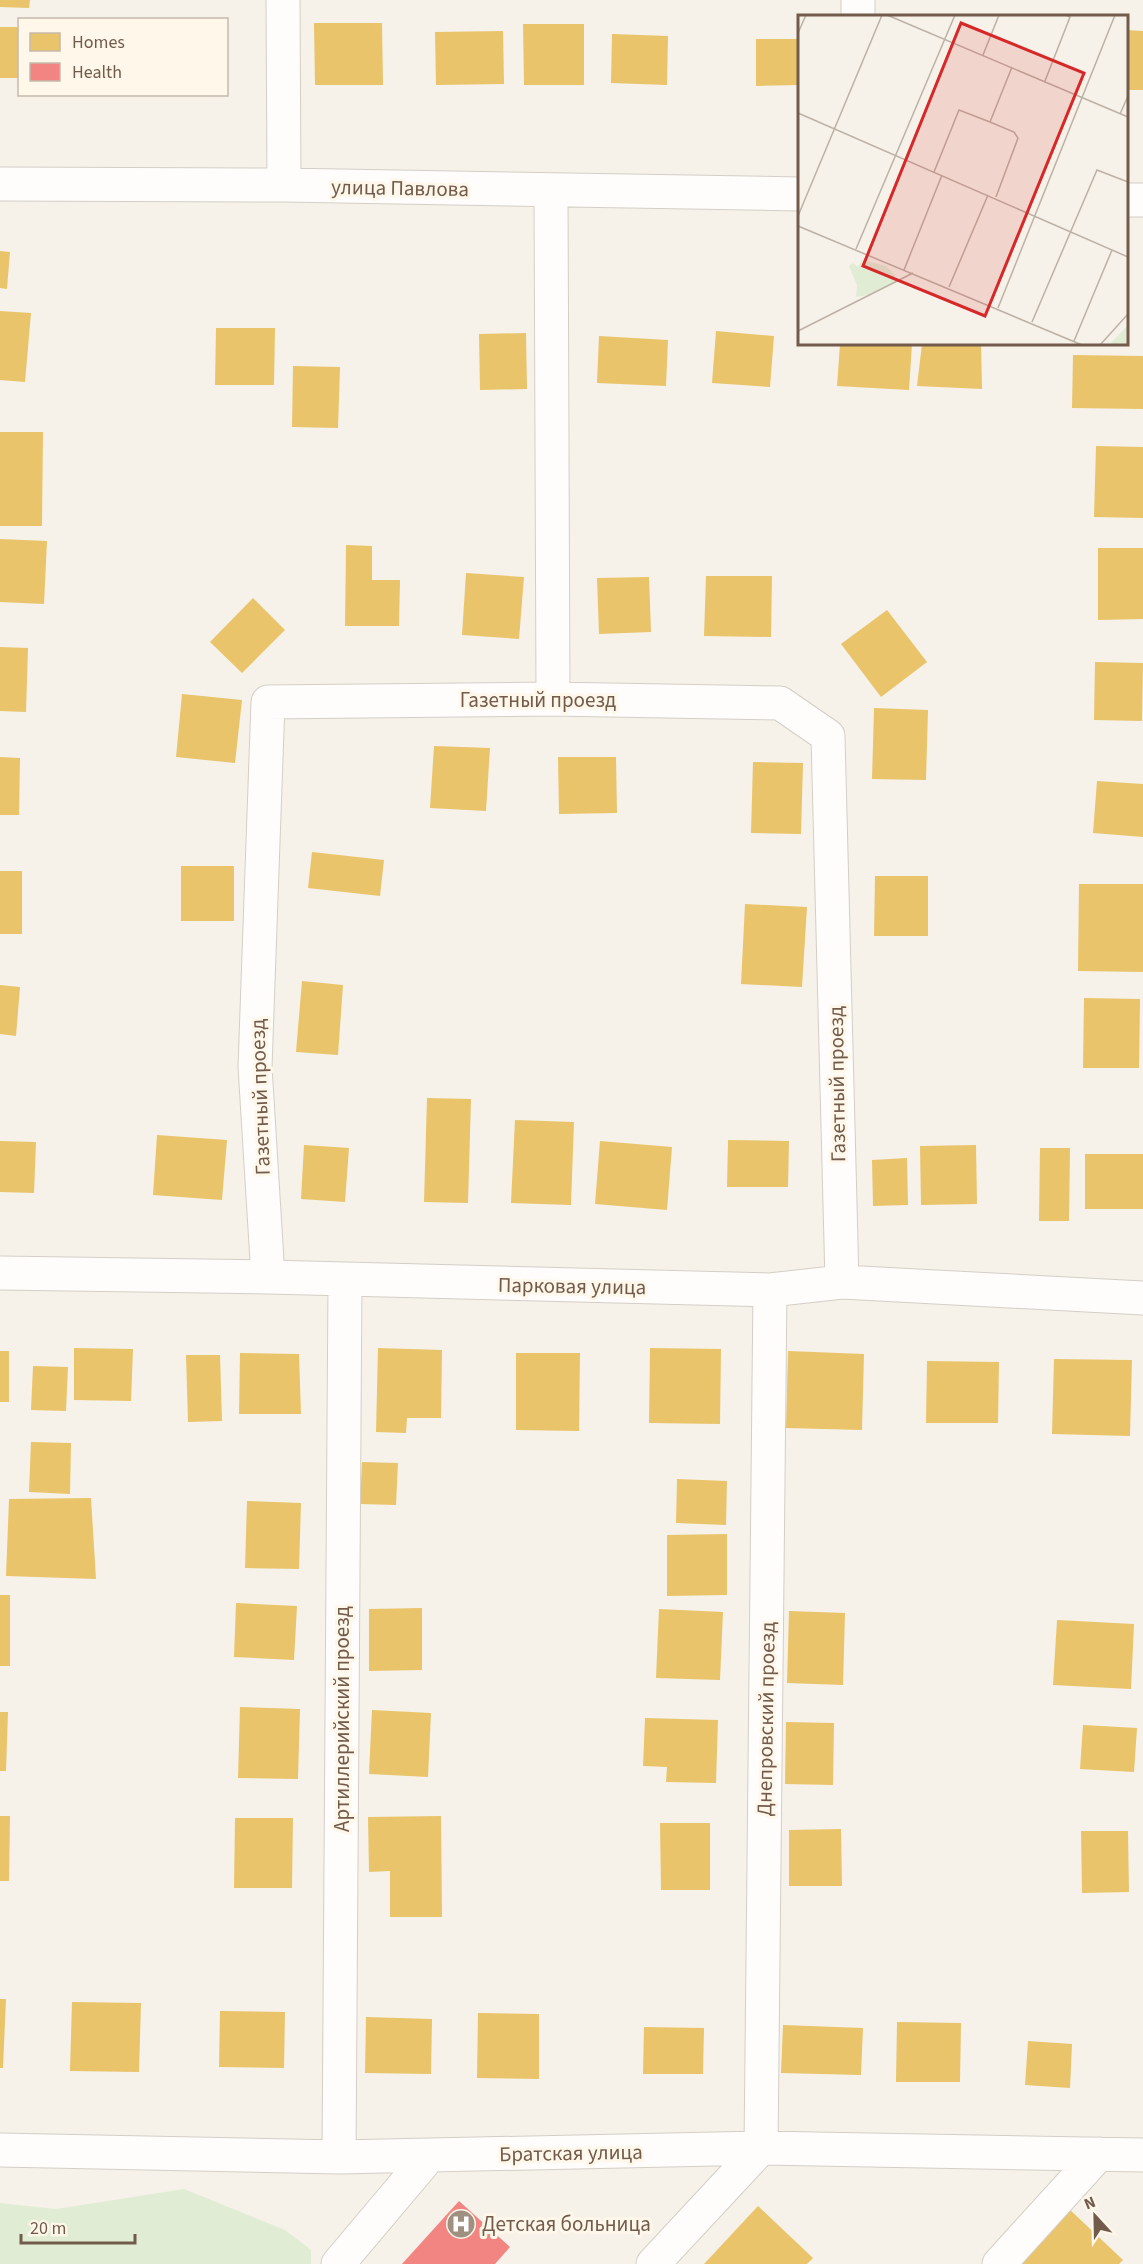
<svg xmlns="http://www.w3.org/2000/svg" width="1143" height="2264" font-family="'Source Sans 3',sans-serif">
	<rect width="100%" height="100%" fill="#f6f2e9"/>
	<path fill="#e1ecd5" d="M184 2189 285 2230 311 2250V2264H0V2203L56 2209Z"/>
	<path fill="#e9c46a" d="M0 0H30L29 8 0 7Z
		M314 23H382L383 85H315Z
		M523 24H584V85H524Z
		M0 27H20V78H0Z
		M1126 30 1143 31V90H1126Z
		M503 31 504 84 436 85 435 32Z
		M612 34 668 36 667 85 611 83Z
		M756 39H800V85L756 86Z
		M0 251 10 252 7 289 0 288Z
		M0 311 31 313 25 382 0 380Z
		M216 328H275L274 385H215Z
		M716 331 774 336 770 387 712 383Z
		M526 333 527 389 480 390 479 334Z
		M599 336 668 340 666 386 597 383Z
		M840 344H912L909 390 837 386Z
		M922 344H981L982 389 917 386Z
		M1073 355 1143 356V409L1072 408Z
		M293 366 340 367 338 428 292 427Z
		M0 432H43L42 526H0Z
		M1096 446 1143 447V518L1094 517Z
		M0 539 47 541 44 604 0 602Z
		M346 545 372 546V580H400L399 626H345Z
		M1098 548H1143V619L1098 620Z
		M466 573 524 577 519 639 462 635Z
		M706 576H772L771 637 704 636Z
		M649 577 651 632 599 634 597 578Z
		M253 598 285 630 242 673 210 642Z
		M887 610 927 662 881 697 841 644Z
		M0 647 28 648 26 712 0 711Z
		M1095 662 1143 663 1142 721 1094 720Z
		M182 694 242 700 235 763 176 757Z
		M874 708 928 710 926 780 872 779Z
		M434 746 490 748 486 811 430 808Z
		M0 757 20 758 19 815H0Z
		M558 757H616L617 813 559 814Z
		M753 762 803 763 801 834 751 833Z
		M1097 781 1143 784V837L1093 833Z
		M312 852 384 860 380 896 308 888Z
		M181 866H234V921H181Z
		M0 871H22V934H0Z
		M875 876H928V936H874Z
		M1079 884H1143V972L1078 971Z
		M745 904 807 907 802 987 741 984Z
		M302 981 343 985 338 1055 296 1052Z
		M0 985 20 987 16 1036 0 1034Z
		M1084 998 1140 999 1139 1068H1083Z
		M427 1098 471 1099 468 1203 424 1202Z
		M515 1120 574 1122 571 1205 511 1203Z
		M157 1135 227 1140 222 1200 153 1195Z
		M728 1140 789 1141 788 1187H727Z
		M0 1141 36 1142 34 1193 0 1192Z
		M600 1141 672 1147 667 1210 595 1204Z
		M304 1145 349 1148 345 1202 301 1199Z
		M976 1145 977 1204 921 1205 920 1146Z
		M1040 1148H1070L1069 1221H1039Z
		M1085 1154H1143V1209H1085Z
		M907 1158 908 1205 873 1206 872 1160Z
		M74 1348 133 1349 131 1401 74 1400Z
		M378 1348 442 1350 441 1418H407L406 1433 376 1432Z
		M650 1348 721 1349 720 1424 649 1423Z
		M0 1351H9V1402H0Z
		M788 1351 864 1354 862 1430 786 1428Z
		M240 1353 299 1354 301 1414H239Z
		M516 1353H580L579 1431 516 1430Z
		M186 1355H220L222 1421 188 1422Z
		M1054 1359 1132 1360 1130 1436 1052 1434Z
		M927 1361 999 1362 998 1423H926Z
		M33 1366 68 1367 66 1411 31 1410Z
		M31 1442 71 1443 70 1494 29 1492Z
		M362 1462 398 1463 396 1505 360 1504Z
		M677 1479 727 1481 726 1525 676 1523Z
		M91 1498 96 1579 6 1576 9 1499Z
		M247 1501 301 1503 299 1569 245 1568Z
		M727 1534V1595L667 1596V1535Z
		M0 1595H10V1666H0Z
		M236 1603 297 1606 294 1660 234 1657Z
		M422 1608V1670L369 1671V1609Z
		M659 1609 723 1612 720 1680 656 1678Z
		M789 1611 845 1613 843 1685 787 1683Z
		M1057 1620 1134 1624 1131 1689 1053 1685Z
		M240 1707 300 1709 298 1779 238 1778Z
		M372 1710 431 1713 428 1777 369 1774Z
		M0 1712H8L6 1771H0Z
		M645 1718 718 1720 716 1783 666 1782 667 1767 643 1766Z
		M786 1722 834 1723 833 1785 785 1784Z
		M1083 1725 1137 1728 1134 1772 1080 1769Z
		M0 1816H10L9 1881H0Z
		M441 1816 442 1917H390V1871L369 1872 368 1817Z
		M235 1818H293L292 1888H234Z
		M660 1823H710V1890H661Z
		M841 1829 842 1886H789V1830Z
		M1081 1831H1128L1129 1892 1082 1893Z
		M0 1999H6L3 2068H0Z
		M72 2002 141 2003 139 2072 70 2071Z
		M220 2011 285 2012 284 2068 219 2067Z
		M478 2013 539 2014V2079L477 2078Z
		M366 2017 432 2019 431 2074 365 2073Z
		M897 2022 961 2023 960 2082H896Z
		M783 2025 863 2028 861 2075 781 2073Z
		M644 2027 704 2028 703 2074H643Z
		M1028 2041 1072 2044 1070 2088 1025 2085Z
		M758 2206 813 2258 807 2264H704Z
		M1067 2207 1123 2260 1119 2264H1013Z"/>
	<path fill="#f28482" d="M459 2201 510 2247 495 2264H402Z"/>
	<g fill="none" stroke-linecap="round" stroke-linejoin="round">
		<g stroke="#d4cec6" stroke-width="35">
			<path id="minor" d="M283 0 284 185
				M858 0V16
				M0 184 284 185 800 194
				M551 191 553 699
				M1126 200H1143
				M0 1273 268 1277 770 1290 842 1282 1143 1298
				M268 1277 255 1067 268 702 553 699 780 703 828 736 842 1282
				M0 2150 339 2157 761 2148 1143 2155
				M339 2157 345 1280
				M338 2264 429 2156
				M653 2264 761 2148 770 1290
				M999 2264 1099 2154"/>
		</g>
		<use href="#minor" stroke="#fefdfc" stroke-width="33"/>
	</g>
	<defs>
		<g id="hospital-disc" transform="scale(1.5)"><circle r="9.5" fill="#a09082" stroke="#fef7ea"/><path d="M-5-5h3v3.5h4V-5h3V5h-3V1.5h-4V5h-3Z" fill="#fff"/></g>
	</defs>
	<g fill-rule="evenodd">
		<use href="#hospital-disc" x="461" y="2224"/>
	</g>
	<g text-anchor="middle" stroke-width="6" stroke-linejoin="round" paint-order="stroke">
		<g font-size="21" fill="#725b4b" stroke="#fef7ea">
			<text transform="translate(400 188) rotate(1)" y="7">улица Павлова</text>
			<text x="538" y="707">Газетный проезд</text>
			<text transform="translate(837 1084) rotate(-91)" y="7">Газетный проезд</text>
			<text transform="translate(260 1097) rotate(-92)" y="7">Газетный проезд</text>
			<text transform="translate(572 1286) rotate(1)" y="7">Парковая улица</text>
			<text transform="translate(342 1719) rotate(-90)" y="7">Артиллерийский проезд</text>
			<text transform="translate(766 1719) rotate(-89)" y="7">Днепровский проезд</text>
			<text transform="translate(571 2153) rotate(-1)" y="7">Братская улица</text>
		</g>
		<g font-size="21" fill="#725b4b" stroke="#fef7ea" text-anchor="start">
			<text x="482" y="2231">Детская больница</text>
		</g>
	</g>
	<g transform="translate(798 15)">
		<rect width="330" height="330" fill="#f6f2e9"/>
		<path d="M64 245 88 251 97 260V267L70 280 58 282 59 270 51 251 55 248 60 252ZM330 310V330H311Z" fill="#e1ecd5"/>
		<path fill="none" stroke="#bdb1a5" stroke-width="1.5" d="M89 0 330 102M0 18 8 0M185 40 201 0M247 66 272 2 268 0M0 98 330 242M322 99 330 81M192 107 214 52M136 157 161 95 192 107 216 117 220 123 198 182M0 201 84 0M0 211 284 330M58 234 157 0M106 255 144 160M151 272 190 180M200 293 317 0M234 307 299 155 330 167M0 316 115 258M276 326 314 235M302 330 330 299"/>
		<path fill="#d62828" fill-opacity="0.15" stroke="#d62828" stroke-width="3" d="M163 8 286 58 187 301 65 251Z"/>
		<rect width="330" height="330" fill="none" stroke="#725b4b" stroke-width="3"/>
	</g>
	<rect x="18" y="18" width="210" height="78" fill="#fef7ea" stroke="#c6b9aa" stroke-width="1.5"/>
	<rect x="30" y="33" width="30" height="18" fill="#e9c46a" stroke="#c6b9aa" stroke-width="1.5"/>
	<text x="72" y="48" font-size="18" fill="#725b4b">Homes</text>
	<rect x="30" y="63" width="30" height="18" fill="#f28482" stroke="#c6b9aa" stroke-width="1.5"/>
	<text x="72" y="78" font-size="18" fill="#725b4b">Health</text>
	<g transform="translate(1095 2216) rotate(338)" stroke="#fef7ea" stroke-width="4.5" paint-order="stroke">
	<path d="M0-4.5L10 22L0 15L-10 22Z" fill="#725b4b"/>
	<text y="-9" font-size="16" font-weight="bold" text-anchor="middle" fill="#725b4b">N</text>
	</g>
	<path d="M21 2234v9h114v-9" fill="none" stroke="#725b4b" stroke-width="3"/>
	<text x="30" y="2234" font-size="18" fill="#725b4b" stroke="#fef7ea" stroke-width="4.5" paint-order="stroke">20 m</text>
</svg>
